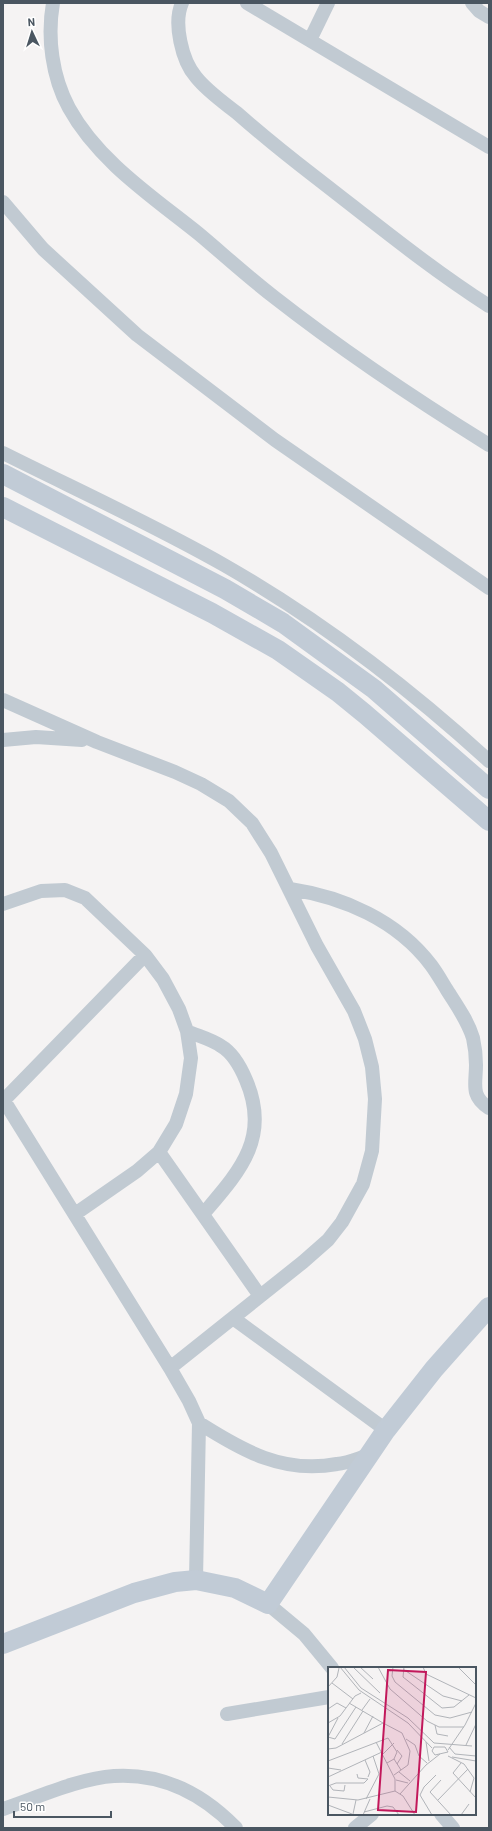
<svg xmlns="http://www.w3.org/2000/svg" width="492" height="1831" font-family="Barlow,sans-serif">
	<rect width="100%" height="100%" fill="#f5f3f3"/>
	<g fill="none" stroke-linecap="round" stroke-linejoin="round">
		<path stroke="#c1cad2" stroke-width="14" d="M53 3C47 37 52 77 69 108 98 161 153 197 199 234 224 255 248 277 274 297 343 351 415 399 489 445
			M182 3C173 23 182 61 196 77 207 91 223 102 237 113 262 135 288 156 314 176 371 220 428 267 489 306
			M247 3 489 147
			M472 3 479 11 489 17
			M310 40 328 3
			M3 202 43 249 137 335 275 440 489 588
			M3 453C77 490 152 524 224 565 320 620 407 686 489 761
			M3 700 97 742 175 772 201 784 229 801 252 823 271 853 317 946 354 1011 365 1039 372 1067 375 1099 372 1151 363 1184 342 1222 328 1240 303 1262 170 1368
			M3 740 36 737 82 740
			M290 889C343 897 397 920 431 965 437 973 442 982 447 990 457 1006 468 1021 473 1038 475 1047 476 1056 476 1065 476 1084 470 1096 489 1108
			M3 904 41 891 65 890 85 898 145 955 163 979 179 1009 187 1031 191 1058 186 1094 176 1124 159 1152 137 1171 75 1214
			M187 1031C198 1036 211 1039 221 1046 233 1053 241 1068 246 1080 271 1138 239 1172 204 1213
			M3 1099 170 1368 189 1401 199 1423 196 1580
			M4 1100 145 955
			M159 1152 260 1296
			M233 1318 386 1430
			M199 1423C243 1451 283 1474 337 1464 348 1463 359 1458 369 1455
			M268 1604 304 1634 332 1668
			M227 1714 329 1697
			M3 1809C36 1798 80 1778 114 1776 162 1773 203 1794 236 1828
			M441 1814 453 1828
			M355 1828 372 1814"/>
		<path stroke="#c1cbd6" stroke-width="20" d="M3 474 225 589 283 623 374 689 489 789
			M3 507 212 613 278 650 338 692 365 714 489 821
			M3 1644 134 1593 175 1582 196 1580 235 1588 268 1604 386 1430 434 1369 489 1307"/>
	</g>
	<g transform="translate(328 1667)">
		<rect width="148" height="148" fill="#f5f3f3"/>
		<path fill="none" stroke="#b1b4b9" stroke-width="1" d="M12 0 31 23 80 56 104 81M16 0 33 21 80 51 106 76 144 79M25 0 52 26M32 0 45 12M50 0 62 22 99 54 111 60H136M65 0 64 9 67 15 107 48 122 51 144 45M76 0 75 10 114 41 126 40 141 28M95 0 98 7 148 31M130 0 148 18M75 2 115 29 134 34M4 16 25 32M0 20 9 10 11 1M21 36 55 56M0 42 9 36 18 41M34 43 42 32M0 56 12 49 27 29 33 26M107 58 109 67 120 69M36 66 45 49M0 70 7 72 28 40M0 70 10 51M78 72 87 78 91 89 99 96M48 75 67 112V124M98 75 101 94M14 77 35 44M138 78 148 57M106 80H117L120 85 107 88 104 84ZM121 80 127 87 148 89M0 82 8 81 55 56 74 66 82 84 80 98 66 108M120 83 137 58 148 36M55 87 66 76M120 89 136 97 146 111 142 125M124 90 148 94M66 92 73 103M37 93 42 105 40 110M0 94 60 71 69 85 66 92 59 96M133 96 125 106 148 131M69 97 74 89 69 83M0 101 13 103M71 105 82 114M0 110 54 85M68 113 80 116M113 113 102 125 123 148M0 119 8 116H36L40 112 30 111 29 107M2 119 5 123 16 124 17 118M72 127 98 98 112 87M0 130 30 133 67 124 75 129 87 148M38 132 51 107 45 89M110 133 140 102M0 138 24 147M36 145 59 139 65 140 71 148M25 147 28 133M35 148 42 132M104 148 92 128 96 120 108 108M133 148 141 137"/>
		<path fill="#c2185b" fill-opacity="0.15" stroke="#c2185b" stroke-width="2" d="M60 3 98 5 88 145 50 143Z"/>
		<rect width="148" height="148" fill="none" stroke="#4a5661" stroke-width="2"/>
	</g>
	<rect width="492" height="1831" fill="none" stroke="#4a5661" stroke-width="8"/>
	<g transform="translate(32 32) rotate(356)" stroke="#ffffff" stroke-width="3" paint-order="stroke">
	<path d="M0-3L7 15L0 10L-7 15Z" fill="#4a5661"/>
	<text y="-6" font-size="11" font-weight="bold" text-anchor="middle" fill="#4a5661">N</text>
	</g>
	<path d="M14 1811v6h97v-6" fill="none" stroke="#4a5661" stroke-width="2"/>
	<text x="20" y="1811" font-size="12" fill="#4a5661" stroke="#ffffff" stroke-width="3" paint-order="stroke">50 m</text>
</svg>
